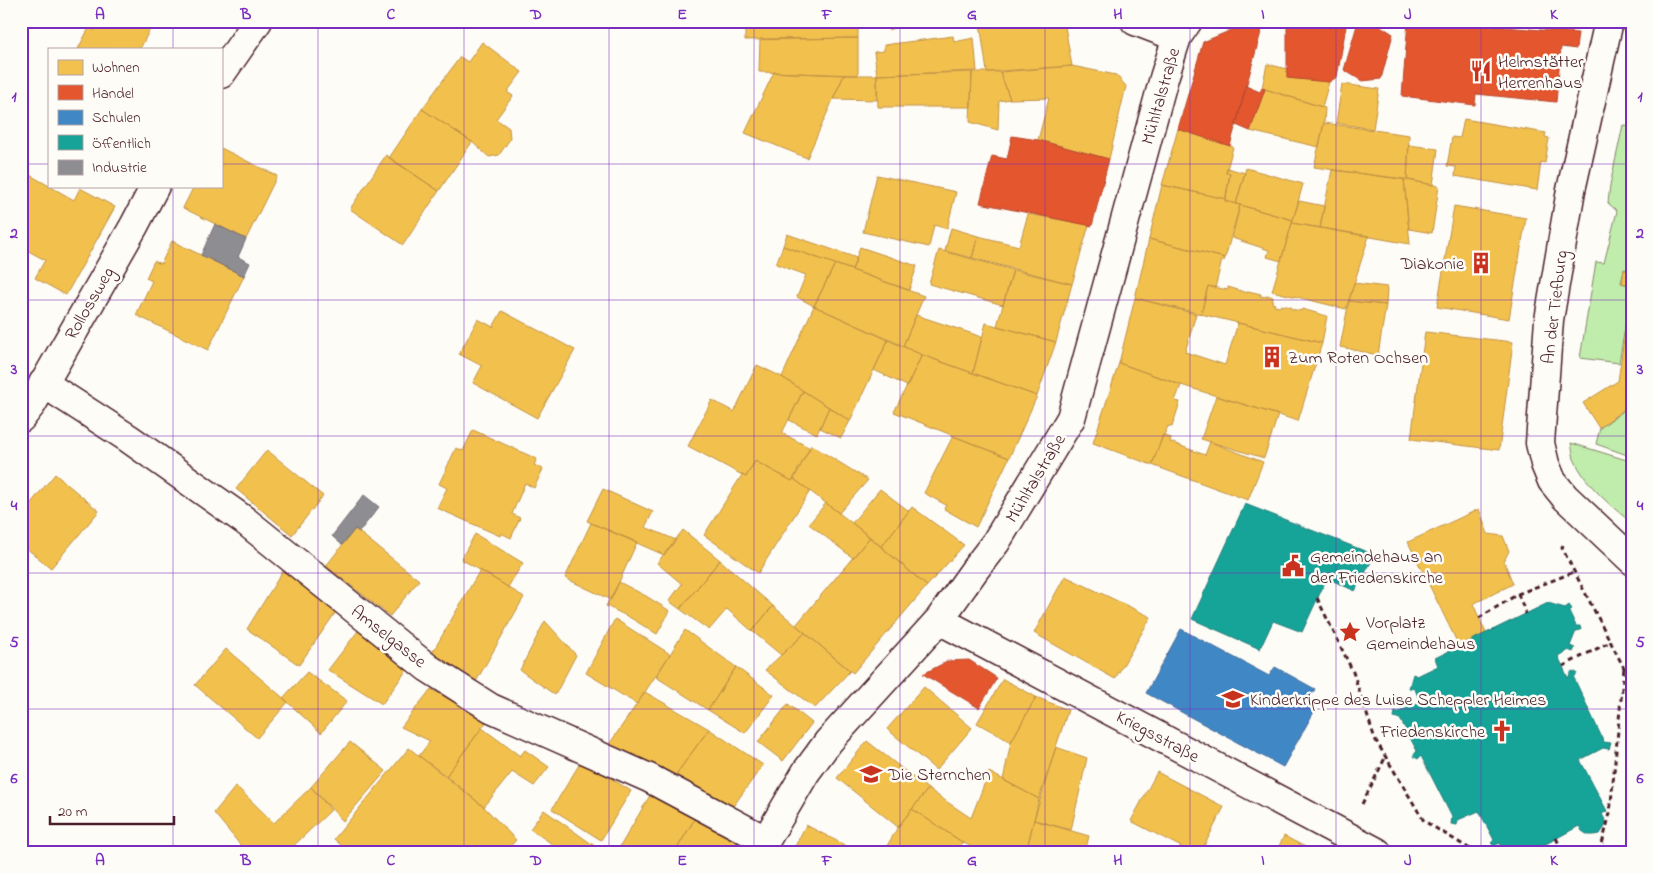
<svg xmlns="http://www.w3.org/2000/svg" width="1654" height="873" font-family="'Indie Flower',sans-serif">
	<rect width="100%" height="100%" fill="#fdfcf7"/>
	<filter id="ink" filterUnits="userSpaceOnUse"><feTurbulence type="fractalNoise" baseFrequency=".02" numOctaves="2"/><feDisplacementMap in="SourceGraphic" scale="10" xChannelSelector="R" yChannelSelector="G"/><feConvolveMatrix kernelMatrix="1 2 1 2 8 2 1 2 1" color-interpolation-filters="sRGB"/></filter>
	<g filter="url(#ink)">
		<path fill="#c0edab" stroke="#85866b" d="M1623 125 1633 126V271L1624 269 1621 283 1632 286 1619 363 1580 358 1596 262 1604 263 1617 211 1608 203 1610 185Z
			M1631 405H1633V457L1596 444 1600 428Z
			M1571 443 1633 462V524C1611 506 1586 486 1574 459 1573 454 1572 448 1571 443Z"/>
		<path fill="#f2c14e" stroke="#c09044" d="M99 21H145L152 25 140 49H78L89 28 94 31Z
			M627 21H673L671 30Z
			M745 21H858V38L745 40Z
			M885 21H914L888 30Z
			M991 21H1064L1072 66 987 72 980 23Z
			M953 36 954 42 974 38 977 71 877 75 874 52 884 51V45Z
			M858 38V75L759 72 760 39Z
			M482 42 522 72 507 92 513 96 496 119 509 128 510 139 499 155 489 157 472 142 422 109 460 57 468 62Z
			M1267 64 1287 69V78L1329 82 1322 107 1262 88Z
			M1072 66 1116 75 1126 86 1109 159 1038 140 1049 98 1010 99 1000 72Z
			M774 72 844 75 807 158 745 133Z
			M972 72 971 107H878L877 75Z
			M972 72H1000L1010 99 999 101 998 130 970 122Z
			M844 75H877V100L833 99Z
			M1342 84 1379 89 1373 129 1336 123Z
			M1265 89 1325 108 1324 123 1319 147 1250 131Z
			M422 109 472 142 439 191 389 158Z
			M1464 119 1546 133 1545 137 1549 138 1545 163 1541 162 1537 190 1455 176 1456 167 1447 166 1452 137 1460 138Z
			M1324 123 1409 135 1407 180 1314 167Z
			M1178 129 1233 147 1226 173H1230L1226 199 1162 185Z
			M1409 145 1438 149 1433 185 1407 180Z
			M221 148 277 176 246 239 183 208 194 186H221Z
			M386 155 439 191 403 245 350 209Z
			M1227 168 1245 173 1236 204 1225 201 1230 173H1226Z
			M1246 168 1303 184 1293 220 1236 204Z
			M21 170 74 200 80 188 115 207 66 295 35 278 45 260 21 247Z
			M1332 170 1404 179 1410 244 1320 228Z
			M877 175 956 192 947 229 934 225 929 247 863 232Z
			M1404 179 1439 186 1432 233 1409 229Z
			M1162 185 1226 199 1225 201 1240 205 1225 258 1149 239Z
			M1299 201 1324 206 1320 228 1292 223Z
			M1240 205 1293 220 1281 261 1267 257 1269 250 1232 238Z
			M1454 206 1526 218 1509 319 1437 307Z
			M1028 214 1089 225 1072 284 972 258 978 236 1019 246Z
			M1292 223 1369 236 1346 309 1272 291Z
			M951 228 978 236 972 258 945 251Z
			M787 234 857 258 852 270 783 246Z
			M1149 239 1225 258 1224 261 1222 260 1215 288 1208 286 1201 314 1135 298Z
			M172 241 244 276 208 350 136 315 152 281 146 278 154 261 161 264Z
			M783 246 835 264 814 306 797 297 806 275 776 264Z
			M860 247 917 266 909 290 852 270Z
			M939 250 1013 270 1003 305 929 284Z
			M835 264 924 296 903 346 814 306Z
			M1013 270 1072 284 1056 342 997 326Z
			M1624 270 1633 271V404H1631L1599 428 1583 403 1618 381 1632 285 1622 283Z
			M1354 283 1387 287 1386 305 1349 301Z
			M1208 286 1228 290V287L1248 293V291L1261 294 1260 296 1267 297V295L1273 297 1272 303 1275 304 1274 306 1280 307 1281 305 1291 307V309L1301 311 1302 309 1327 316 1322 343 1201 314Z
			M1135 298 1196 314 1185 352 1225 365 1238 323 1322 343 1298 421 1181 385 1119 363Z
			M1349 301 1386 305 1378 355 1340 347Z
			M814 306 888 340 850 421 782 377Z
			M502 311 575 350 537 418 473 383 482 366 459 354 478 319 493 327Z
			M916 315 982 337 973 373 922 355 903 346Z
			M986 323 1056 342 1037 396 973 373Z
			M1425 332 1513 342 1499 450 1411 439Z
			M888 340 922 355 907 386 874 370Z
			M922 355 1037 396 1009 458 894 412Z
			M1119 363 1181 385 1175 401 1180 402 1172 427 1168 426 1164 435H1163L1152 465 1093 443Z
			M757 365 782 377 803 391 782 433 810 448 792 481 755 461 746 477 688 446 712 400 734 412Z
			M803 391 829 407 817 434 789 420Z
			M1216 396 1278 415 1264 458 1201 439Z
			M829 407 850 421 841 438 820 428Z
			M473 430 537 459 534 465 543 469 534 488 525 483 512 514 520 518 511 538 501 533 500 536 437 508 447 488 439 484 456 448 463 451Z
			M1163 435 1171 438 1170 442 1205 455 1210 442 1263 462 1248 500 1152 465Z
			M953 436 1009 458 976 527 944 509 946 505 924 493Z
			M811 445 868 480 839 513 794 479Z
			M267 450 323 496 292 535 236 489Z
			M755 461 792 481 794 479 810 491 758 573 704 535 742 475 746 477Z
			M55 474 99 511 51 568 21 544V515Z
			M603 489 653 512 645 527 676 540 664 555 587 521Z
			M880 489 909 511 881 547 852 523Z
			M826 503 870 537 853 558 809 524Z
			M912 507 964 545 927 586 881 547Z
			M1479 509 1488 534 1503 536 1509 551 1504 561 1513 584 1473 604 1486 633 1459 646 1408 542Z
			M591 523 637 542 611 600 565 578Z
			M355 529 419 580 390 616 326 566Z
			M683 530 720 560 680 609 669 601 682 584 657 563Z
			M475 534 523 563 508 587 461 559Z
			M870 537 927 586 853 673 796 625Z
			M720 560 773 606 752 631 727 609 709 630 680 609Z
			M284 569 338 609 299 665 247 629Z
			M480 570 524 597 474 685 431 655Z
			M1065 576 1151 617 1115 679 1034 633Z
			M619 582 646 596 670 611 657 634 629 617 606 606Z
			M773 606 805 633 781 655 752 631Z
			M615 619 670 654 637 704 586 673Z
			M545 621 576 655 555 695 520 670Z
			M361 627 409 667 382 704 328 670Z
			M685 630 736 667 708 710 656 677Z
			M805 633 850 671 815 708 765 670Z
			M226 649 288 702 257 738 195 685Z
			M736 667 774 695 745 733 708 710Z
			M307 672 347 701 321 733 283 698Z
			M1003 679 1036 697 1011 742 977 723Z
			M924 687 972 728 936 770 887 729Z
			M431 689 487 721 446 776 419 756 430 741 401 727Z
			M645 692 709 729 672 780 608 746Z
			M1036 697 1068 710 1039 799 1003 780 1011 742Z
			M788 704 812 723 783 761 758 742Z
			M482 728 520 756 525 750 549 767 534 786 512 772 484 807 446 776Z
			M709 729 763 765 729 812 672 780Z
			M867 741 928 789 898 827 837 778Z
			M350 742 386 771 343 821 311 787Z
			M1056 747 1087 758 1071 830 1034 820Z
			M409 748 484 807 516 840 505 852H349L334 839Z
			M582 760 631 791 601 840 552 809Z
			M989 772 1039 799 1026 852H981L962 842 912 809 928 789 971 818Z
			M1157 772 1224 807 1201 852H1191L1131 821Z
			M236 786 274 823 311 787 331 810 287 852H246L214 813Z
			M652 792 697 815 675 852H621L618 850Z
			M912 809 962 842 958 852H897L887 846 898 827Z
			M544 810 596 847 593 852H544L551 843 530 829Z
			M697 815 744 842 739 852H675Z
			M1034 820 1089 836 1085 852H1026Z
			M806 825 858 852H792Z
			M1284 836 1315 852H1276Z"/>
		<path fill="#e4572e" stroke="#b6462d" d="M1253 21H1264L1230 146 1178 129 1203 42Z
			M1287 21H1347L1337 77 1329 82 1287 78Z
			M1408 21H1432L1578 33 1576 49 1561 47 1556 102 1476 94 1475 105 1402 96Z
			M1376 23 1393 34 1381 79 1362 81 1344 70 1357 25Z
			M1246 86 1260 92 1262 88 1265 89 1250 131 1236 125Z
			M1012 136 1038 140 1109 159 1092 226 980 203 992 156 1007 159Z
			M969 660 997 678 979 708 923 674 948 661Z"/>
		<path fill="#3f88c5" stroke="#426897" d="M1181 629 1269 676 1275 667 1315 689 1306 705 1315 710 1283 767 1146 693Z"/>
		<path fill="#17a398" stroke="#267b77" d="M1245 504 1375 555 1355 591 1327 578 1302 632 1273 621 1260 649 1192 619Z
			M1548 603 1565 608 1569 605 1572 609 1569 611 1576 626H1580L1581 630 1576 631 1570 646 1575 648 1573 652 1568 650 1558 656 1568 678 1572 671 1577 673 1574 678 1604 742 1611 743 1609 749 1603 748 1580 760 1607 811 1602 814 1605 820 1606 825 1600 834 1594 835H1588L1582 831 1579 826 1535 850 1536 852H1504L1500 843 1494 846 1491 843 1494 840 1479 811 1458 820 1457 825 1451 824 1452 817 1421 756 1418 759 1413 756 1417 751 1400 719 1394 717 1395 712H1399L1420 702 1415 689 1409 688 1413 674 1417 676 1438 666 1435 658Z"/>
		<path fill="#8d8d92" stroke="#796c73" d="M215 224 246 239 238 257 250 263 244 276 201 255Z
			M364 495 379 507 359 532 355 529 342 545 332 536Z"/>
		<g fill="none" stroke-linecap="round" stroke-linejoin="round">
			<g stroke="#4a1f2b" stroke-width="31">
				<path id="minor" d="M1135 21 1177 37
					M1609 21 1571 190 1549 320 1540 443 1545 464 1552 481 1565 497 1633 561
					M221 74 258 21
					M43 383 128 438 244 520 428 668 491 708 649 778 765 840
					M21 418 32 404 134 226 155 186
					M939 620 1377 852
					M759 852 806 772 828 742 939 620 976 568 996 542 1071 418 1164 78 1177 37 1188 21"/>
			</g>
			<path stroke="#4a1f2b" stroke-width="3" stroke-dasharray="5 4" stroke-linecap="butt" d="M1563 545 1562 548 1624 668 1633 667
				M1518 594 1526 614
				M1317 598 1353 672 1375 739 1424 821 1475 852
				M1479 618 1518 594 1574 572
				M1563 666 1610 642
				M1362 804 1385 758
				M1556 838 1563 852
				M1600 852 1610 813 1624 668"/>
			<use href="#minor" stroke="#fdfcf7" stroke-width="28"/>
		</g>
	</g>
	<path fill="none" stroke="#7b2cbf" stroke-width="1" stroke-opacity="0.55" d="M173 21V49M318 21V852M464 21V852M609 21V852M754 21V852M900 21V852M1045 21V852M1190 21V852M1336 21V852M1481 21V852M21 164H49M221 164H1633M173 186V852M21 300H1633M21 436H1633M21 573H1633M21 709H1633"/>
	<defs>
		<g id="restaurant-bare" transform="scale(1.725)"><path d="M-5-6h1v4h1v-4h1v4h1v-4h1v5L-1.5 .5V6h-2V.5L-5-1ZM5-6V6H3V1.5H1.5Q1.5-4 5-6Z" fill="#c8321e" stroke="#fdfcf7" stroke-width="2.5" paint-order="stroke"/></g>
		<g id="building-bare" transform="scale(1.725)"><path d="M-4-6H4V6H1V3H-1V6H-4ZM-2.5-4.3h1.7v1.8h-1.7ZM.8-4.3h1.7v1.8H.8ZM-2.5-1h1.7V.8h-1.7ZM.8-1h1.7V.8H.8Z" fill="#c8321e" stroke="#fdfcf7" stroke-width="2.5" paint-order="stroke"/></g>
		<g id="civic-bare" transform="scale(1.725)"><path d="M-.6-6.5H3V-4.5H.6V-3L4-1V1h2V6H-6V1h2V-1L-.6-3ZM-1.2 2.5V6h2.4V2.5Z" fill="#c8321e" stroke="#fdfcf7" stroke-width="2.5" paint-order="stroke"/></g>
		<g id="sight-bare" transform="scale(1.725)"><path d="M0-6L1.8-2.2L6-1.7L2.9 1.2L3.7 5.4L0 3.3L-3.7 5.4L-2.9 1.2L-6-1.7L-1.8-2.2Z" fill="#c8321e" stroke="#fdfcf7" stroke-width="2.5" paint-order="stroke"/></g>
		<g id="school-bare" transform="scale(1.725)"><path d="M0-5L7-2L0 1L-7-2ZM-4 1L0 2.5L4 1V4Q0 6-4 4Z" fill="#c8321e" stroke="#fdfcf7" stroke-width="2.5" paint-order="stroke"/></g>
		<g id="church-bare" transform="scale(1.725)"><path d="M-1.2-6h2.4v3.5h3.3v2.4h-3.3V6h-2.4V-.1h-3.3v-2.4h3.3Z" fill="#c8321e" stroke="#fdfcf7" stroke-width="2.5" paint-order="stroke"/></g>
	</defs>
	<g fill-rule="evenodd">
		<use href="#restaurant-bare" x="1481" y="71"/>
		<use href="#building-bare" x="1481" y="263"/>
		<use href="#building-bare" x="1272" y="357"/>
		<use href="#civic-bare" x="1293" y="566"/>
		<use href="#sight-bare" x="1350" y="632"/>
		<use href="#school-bare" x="1233" y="699"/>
		<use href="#church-bare" x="1502" y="731"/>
		<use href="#school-bare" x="871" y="774"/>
	</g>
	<g text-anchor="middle" stroke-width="5" stroke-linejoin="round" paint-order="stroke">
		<g font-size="18" fill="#4a1f2b" stroke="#fdfcf7" text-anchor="start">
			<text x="1498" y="67">Helmstätter<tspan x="1498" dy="21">Herrenhaus</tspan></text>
			<text x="1464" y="269" text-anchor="end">Diakonie</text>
			<text x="1288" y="363">Zum Roten Ochsen</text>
			<text x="1310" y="562">Gemeindehaus an<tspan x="1310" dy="21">der Friedenskirche</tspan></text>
			<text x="1366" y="628">Vorplatz<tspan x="1366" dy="21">Gemeindehaus</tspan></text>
			<text x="1250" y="705">Kinderkrippe des Luise Scheppler Heimes</text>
			<text x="1485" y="737" text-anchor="end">Friedenskirche</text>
			<text x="888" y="780">Die Sternchen</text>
		</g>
		<g font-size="18" fill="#4a1f2b" stroke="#fdfcf7">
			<text transform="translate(1160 96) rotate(-74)" y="6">Mühltalstraße</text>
			<text transform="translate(89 303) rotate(-60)" y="6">Rollossweg</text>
			<text transform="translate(1554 307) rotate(-83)" y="6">An der Tiefburg</text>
			<text transform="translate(1035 478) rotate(-59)" y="6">Mühltalstraße</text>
			<text transform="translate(389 636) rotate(38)" y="6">Amselgasse</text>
			<text transform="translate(1158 736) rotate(28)" y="6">Kriegsstraße</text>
		</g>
	</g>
	<rect width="1654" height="873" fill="none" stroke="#fdfcf7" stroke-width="55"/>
	<rect x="48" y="48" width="175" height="140" fill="#fdfcf7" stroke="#b5a4a5"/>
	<rect x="58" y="60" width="25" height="15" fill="#f2c14e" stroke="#b5a4a5"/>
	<text x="92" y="72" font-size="15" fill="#4a1f2b">Wohnen</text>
	<rect x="58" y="85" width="25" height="15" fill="#e4572e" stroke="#b5a4a5"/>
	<text x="92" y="98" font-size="15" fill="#4a1f2b">Handel</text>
	<rect x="58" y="110" width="25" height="15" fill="#3f88c5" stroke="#b5a4a5"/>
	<text x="92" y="122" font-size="15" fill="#4a1f2b">Schulen</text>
	<rect x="58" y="135" width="25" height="15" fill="#17a398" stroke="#b5a4a5"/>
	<text x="92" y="148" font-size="15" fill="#4a1f2b">Öffentlich</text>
	<rect x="58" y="160" width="25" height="15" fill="#8d8d92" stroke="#b5a4a5"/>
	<text x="92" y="172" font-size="15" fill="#4a1f2b">Industrie</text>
	<path d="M50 816v8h124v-8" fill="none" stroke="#4a1f2b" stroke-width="2.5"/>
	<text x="58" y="816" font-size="15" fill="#4a1f2b" stroke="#fdfcf7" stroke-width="4" paint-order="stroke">20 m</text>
	<rect x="28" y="28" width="1598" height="818" fill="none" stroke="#7b2cbf" stroke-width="2"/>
	<g font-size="16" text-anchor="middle" font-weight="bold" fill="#7b2cbf">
		<text x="100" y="19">A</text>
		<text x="246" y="19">B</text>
		<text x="391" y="19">C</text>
		<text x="536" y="19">D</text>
		<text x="682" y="19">E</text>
		<text x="827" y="19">F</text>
		<text x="972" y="19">G</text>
		<text x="1118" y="19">H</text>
		<text x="1263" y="19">I</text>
		<text x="1408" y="19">J</text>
		<text x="1554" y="19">K</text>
		<text x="14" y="101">1</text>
		<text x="1640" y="101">1</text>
		<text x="14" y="238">2</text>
		<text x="1640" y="238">2</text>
		<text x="14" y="374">3</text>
		<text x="1640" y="374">3</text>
		<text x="14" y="510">4</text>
		<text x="1640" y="510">4</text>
		<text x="14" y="647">5</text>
		<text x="1640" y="647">5</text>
		<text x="14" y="783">6</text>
		<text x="1640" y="783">6</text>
		<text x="100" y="865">A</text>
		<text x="246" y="865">B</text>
		<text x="391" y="865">C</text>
		<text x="536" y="865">D</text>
		<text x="682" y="865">E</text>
		<text x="827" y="865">F</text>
		<text x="972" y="865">G</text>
		<text x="1118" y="865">H</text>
		<text x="1263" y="865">I</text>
		<text x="1408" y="865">J</text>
		<text x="1554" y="865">K</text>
	</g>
</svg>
